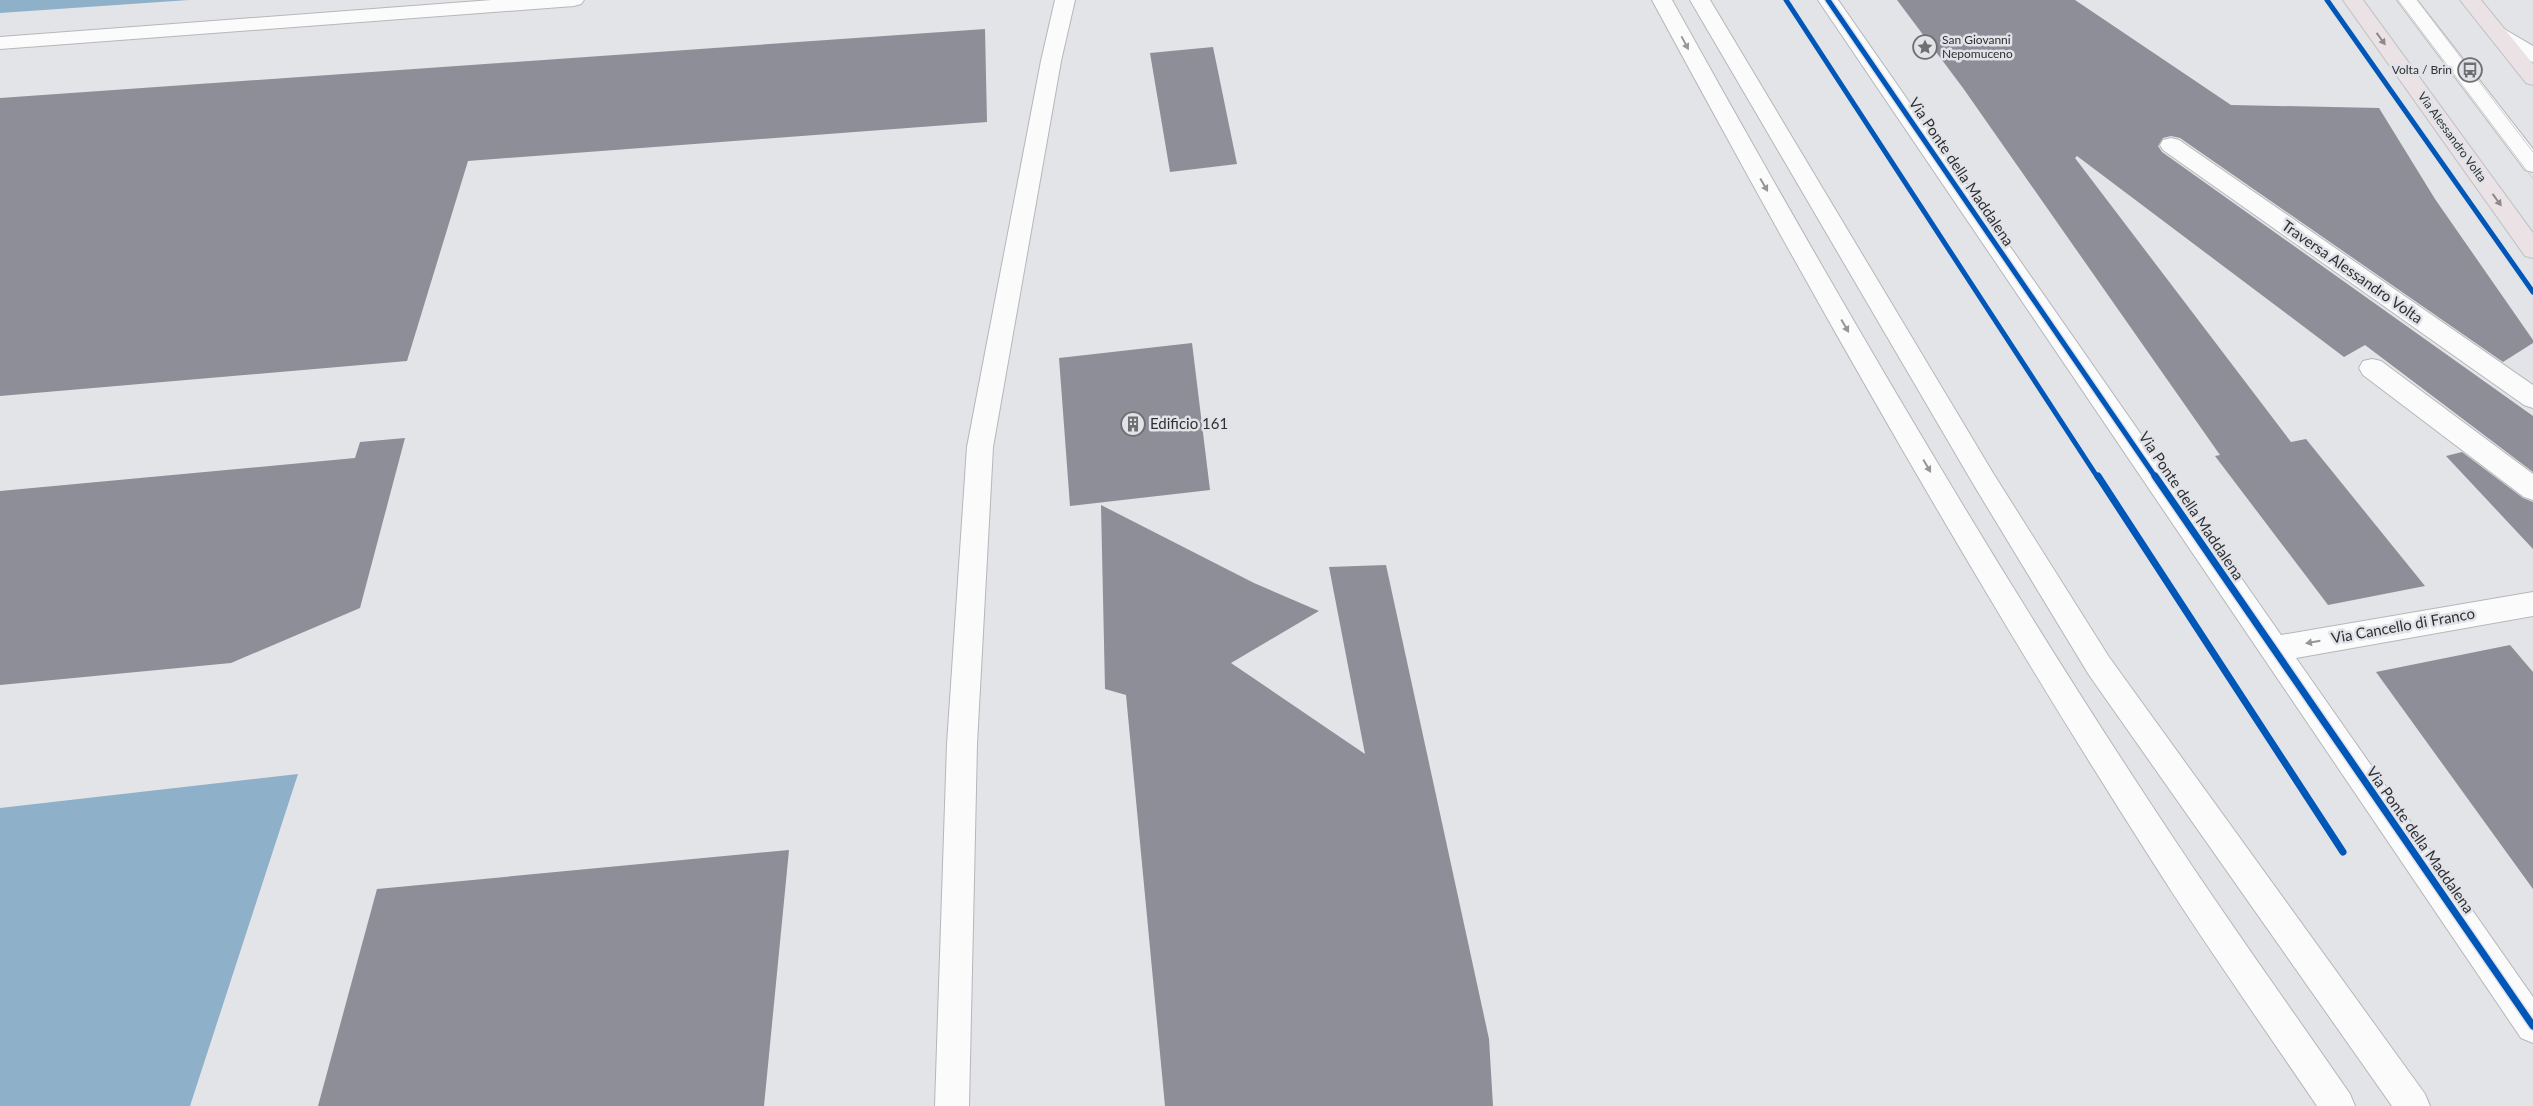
<svg xmlns="http://www.w3.org/2000/svg" width="2533" height="1106" font-family="Lato,sans-serif">
	<rect width="100%" height="100%" fill="#e2e4e7"/>
	<path fill="#8eb0c9" d="M0 0H189L0 13Z
		M298 774 190 1106H0V808Z"/>
	<path fill="#8d8e98" d="M1897 0H2075L2231 105 2379 108 2435 199 2533 340V343L2503 362 2180 138 2171 136 2163 138 2158 146 2162 152 2533 416V472L2365 345 2344 357 2077 156 2075 158 2291 442 2306 439 2425 586 2328 605 2215 456 2220 455 1963 88Z
		M985 29 987 122 468 161 407 361 0 396V98Z
		M1213 47 1237 164 1170 172 1150 53Z
		M1192 343 1210 490 1070 506 1059 358Z
		M405 438 360 608 231 663 0 685V491L355 458 360 442Z
		M2462 452 2523 498 2533 502V549L2446 456Z
		M1101 505 1254 583 1319 611 1231 663 1365 754 1329 567 1386 565 1489 1039 1493 1106H1165L1126 695 1105 689Z
		M2510 645 2533 672V889L2376 672Z
		M789 850 764 1106H318L377 889Z"/>
	<g fill="none" stroke-linecap="round" stroke-linejoin="round">
		<g stroke="#b5b7b9" stroke-width="2">
			<path id="minor" d="M492 0H584L581 4 574 6 0 49V37Z
				M1055 0H1075L1061 61 993 447 977 744 969 1106H935L947 744 967 447 1041 61Z
				M1652 0H1672C1829 283 1991 563 2170 833 2228 921 2290 1007 2350 1094L2355 1106H2317C2260 1022 2201 939 2147 853 1970 576 1808 289 1652 0Z
				M1690 0H1710L1993 473 2109 657 2425 1094 2430 1106H2392L2089 675 1975 487Z
				M1818 0H1838L2281 635 2533 592V616L2296 658 2533 997V1043L2521 1038Z
				M2397 0H2417L2533 149V172L2525 170Z
				M2497 27 2504 29 2533 46V62L2526 60 2490 37 2487 33 2490 29Z
				M2171 138 2179 140 2533 385V408L2524 405 2163 150 2160 145 2163 140Z
				M2372 359 2381 361 2533 474V500L2524 497 2363 375 2359 368 2363 361Z"/>
		</g>
		<g stroke="#bfc0c2" stroke-width="2">
			<path id="major" d="M2343 0H2363L2533 233V258L2525 256Z
				M2460 0H2481L2533 64V85L2526 83Z"/>
		</g>
		<use href="#minor" fill="#fbfbfb" fill-rule="evenodd"/>
		<use href="#major" fill="#eae2e4" fill-rule="evenodd"/>
		<path stroke="#cccccd" stroke-width="1" d="M2398 0 2533 179
			M2417 0 2533 152"/>
		<g stroke="#e1e3e8" stroke-width="8">
			<path id="cycleway-far1" d="M1786 0 2098 478
				M1828 0 2156 478
				M2327 0 2533 292"/>
		</g>
		<g stroke="#e1e3e8" stroke-width="10">
			<path id="cycleway" d="M2098 476 2343 852
				M2155 476 2533 1026"/>
		</g>
		<use href="#cycleway-far1" stroke="#0057b8" stroke-width="5"/>
		<use href="#cycleway" stroke="#0057b8" stroke-width="7"/>
	</g>
	<defs><path id="oneway-solid" d="M-6-.8H1V-3.2L6.5 0L1 3.2V.8H-6Z" transform="scale(1.25)"/></defs>
	<g fill="#8c898b">
		<use href="#oneway-solid" transform="translate(2381 39) rotate(54)"/>
		<use href="#oneway-solid" transform="translate(2497 200) rotate(54)"/>
	</g>
	<g fill="#959696">
		<use href="#oneway-solid" transform="translate(1685 43) rotate(62)"/>
		<use href="#oneway-solid" transform="translate(1764 185) rotate(60)"/>
		<use href="#oneway-solid" transform="translate(1845 326) rotate(60)"/>
		<use href="#oneway-solid" transform="translate(1927 466) rotate(60)"/>
		<use href="#oneway-solid" transform="translate(2313 642) rotate(170)"/>
	</g>
	<defs>
		<g id="sight-ring" transform="scale(1.25)"><circle r="9.5" fill="#e1e3e8" stroke="#6e6f71" stroke-width="1.5"/><path d="M0-6L1.8-2.2L6-1.7L2.9 1.2L3.7 5.4L0 3.3L-3.7 5.4L-2.9 1.2L-6-1.7L-1.8-2.2Z" fill="#6e6f71"/></g>
		<g id="bus-ring" transform="scale(1.25)"><circle r="9.5" fill="#e1e3e8" stroke="#6e6f71" stroke-width="1.5"/><path d="M-5-6H5V4H4V6H2V4H-2V6H-4V4H-5ZM-3.5-4V0h7V-4ZM-3.5 1.2v1.5H-2V1.2ZM2 1.2v1.5H3.5V1.2Z" fill="#6e6f71"/></g>
		<g id="building-ring" transform="scale(1.25)"><circle r="9.5" fill="#e1e3e8" stroke="#6e6f71" stroke-width="1.5"/><path d="M-4-6H4V6H1V3H-1V6H-4ZM-2.5-4.3h1.7v1.8h-1.7ZM.8-4.3h1.7v1.8H.8ZM-2.5-1h1.7V.8h-1.7ZM.8-1h1.7V.8H.8Z" fill="#6e6f71"/></g>
	</defs>
	<g fill-rule="evenodd">
		<use href="#sight-ring" x="1925" y="47"/>
		<use href="#bus-ring" x="2470" y="70"/>
		<use href="#building-ring" x="1133" y="424"/>
	</g>
	<g text-anchor="middle" stroke-width="5" stroke-linejoin="round" paint-order="stroke">
		<g font-size="12" fill="#2f3032" stroke="#e1e3e8" text-anchor="start">
			<text x="1942" y="44">San Giovanni<tspan x="1942" dy="14">Nepomuceno</tspan></text>
			<text x="2452" y="74" text-anchor="end">Volta / Brin</text>
		</g>
		<g font-size="12" fill="#2f3032" stroke="#e1e3e8">
			<text transform="translate(2452 137) rotate(54)" y="4">Via Alessandro Volta</text>
		</g>
		<g font-size="15" fill="#2f3032" stroke="#e1e3e8">
			<text transform="translate(1961 172) rotate(56)" y="5">Via Ponte della Maddalena</text>
			<text transform="translate(2352 272) rotate(35)" y="5">Traversa Alessandro Volta</text>
			<text transform="translate(2191 506) rotate(56)" y="5">Via Ponte della Maddalena</text>
			<text transform="translate(2403 626) rotate(-10)" y="5">Via Cancello di Franco</text>
			<text transform="translate(2420 840) rotate(55)" y="5">Via Ponte della Maddalena</text>
		</g>
		<g font-size="15" fill="#2f3032" stroke="#e1e3e8" text-anchor="start">
			<text x="1150" y="429">Edificio 161</text>
		</g>
	</g>
</svg>
